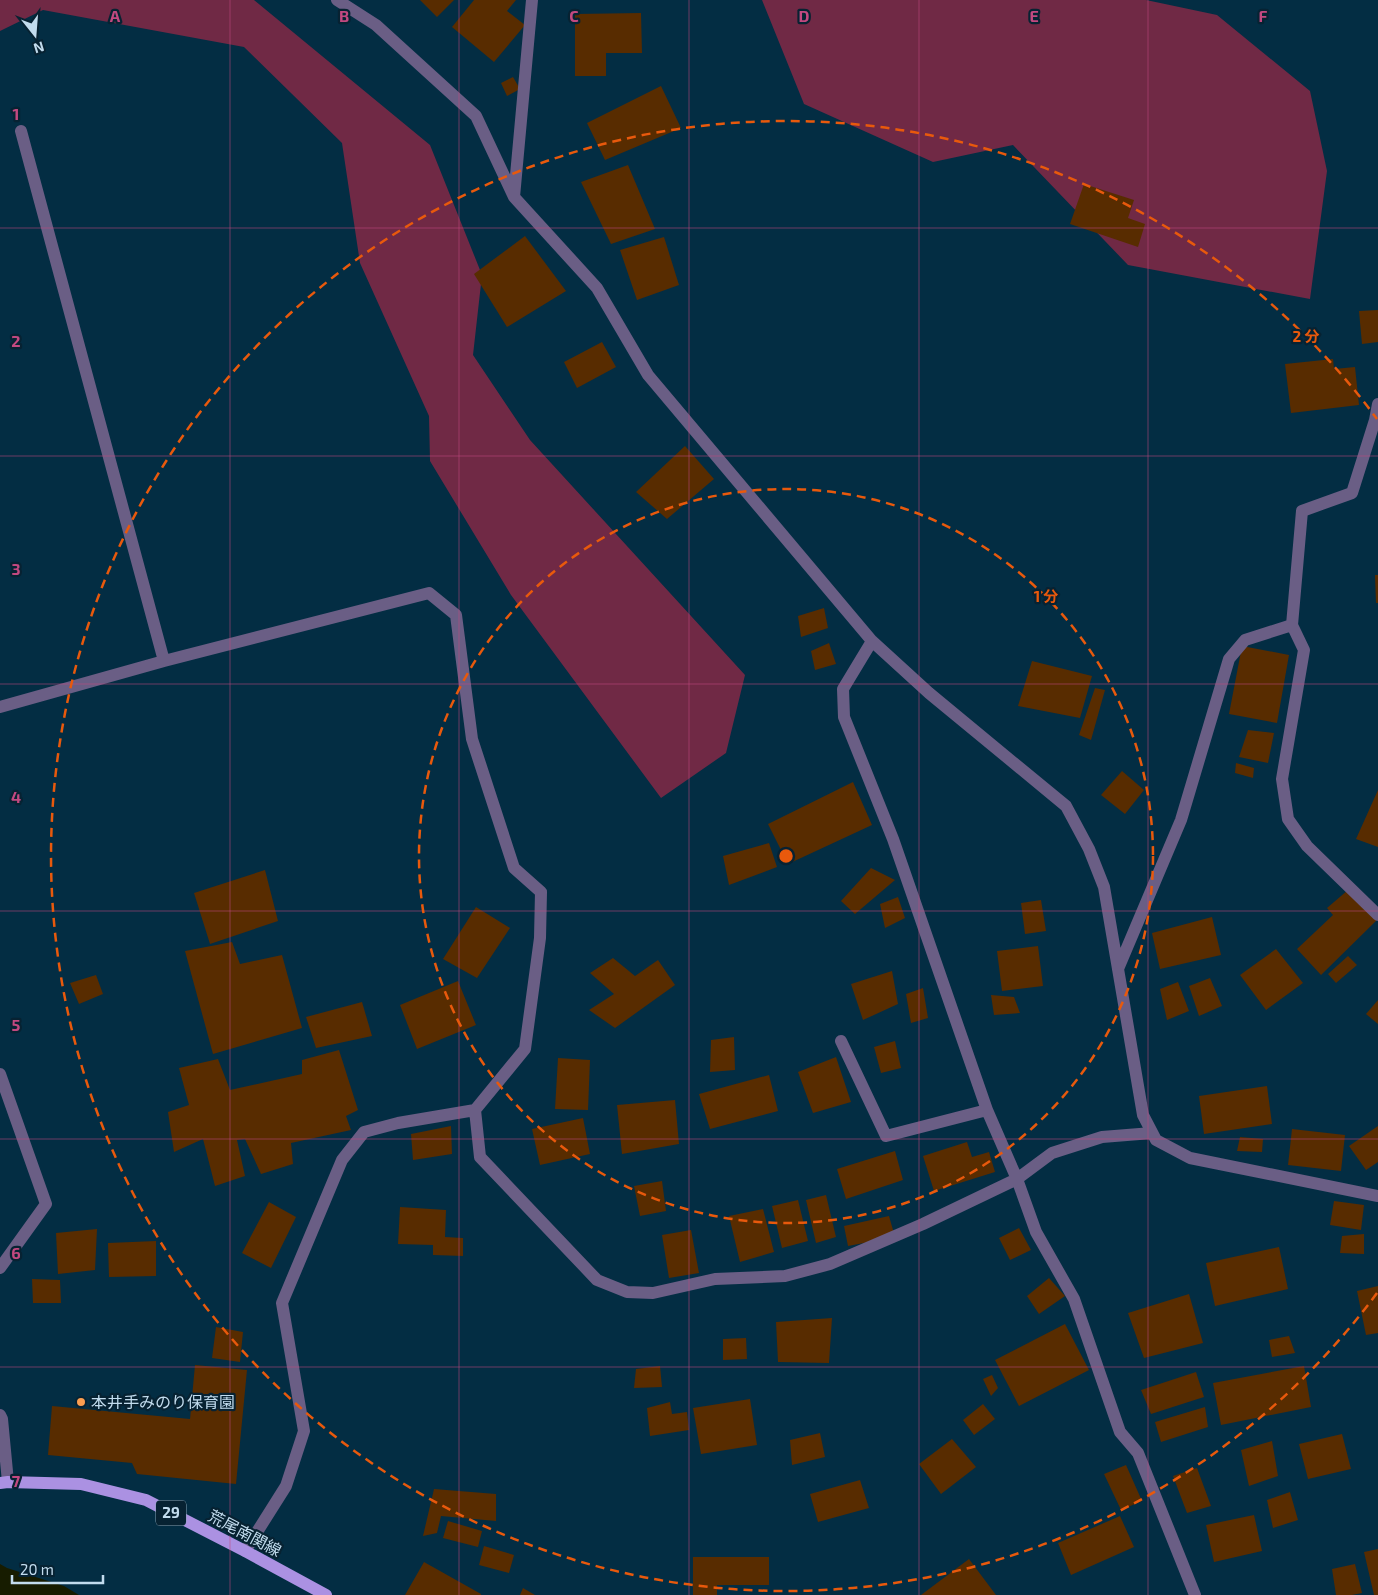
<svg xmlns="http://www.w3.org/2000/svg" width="1378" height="1595" font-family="'Exo 2','Noto Sans JP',sans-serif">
	<rect width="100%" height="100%" fill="#032d43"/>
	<path fill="#702945" d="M0 0H254L430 145 482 275 473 355 530 440 745 675 726 753 661 798 511 595 430 461 429 416 360 263 342 143 244 47 43 10 0 31Z
		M762 0H1146L1217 15 1310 91 1327 171 1310 299 1128 265 1013 145 933 162 804 104Z"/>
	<path fill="#171c00" d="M0 1564 7 1568 64 1586 79 1595H0Z"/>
	<path fill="#582c00" d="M420 0H454L437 17Z
		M474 0H516L507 11 525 25 494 62 452 27Z
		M641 13 642 53H606V76H575V14Z
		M513 77 520 89 507 96 501 83Z
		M661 86 681 128 605 160 587 123Z
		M628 165 655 229 611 244 581 182Z
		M1084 184 1134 200 1128 218 1145 224 1138 247 1070 224Z
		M525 236 566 291 507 327 474 274Z
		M664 237 679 285 637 300 620 250Z
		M1378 310V342L1362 344 1359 311Z
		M602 342 616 367 577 388 564 362Z
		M1333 359 1334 369 1355 367 1359 405 1291 413 1285 364Z
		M685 446 714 479 667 519 636 492Z
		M1375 575H1378V603H1376Z
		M824 608 828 628 801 637 798 616Z
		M829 643 836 664 815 670 811 651Z
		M1242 646 1289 655 1277 723 1229 714Z
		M1032 661 1092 676 1080 718 1018 706Z
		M1095 688 1105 690 1091 740 1079 735Z
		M1248 730 1274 733 1268 763 1239 757Z
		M1236 763 1254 768 1253 778 1235 773Z
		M1122 771 1144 790 1125 814 1101 795Z
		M853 782 872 825 788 864 768 824Z
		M1378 790V847L1356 839Z
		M769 843 777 867 729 885 723 856Z
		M871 868 895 880 855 914 841 901Z
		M265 870 278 921 210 944 194 893Z
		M1348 890 1377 920 1321 975 1297 949 1333 915 1327 908Z
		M898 897 905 918 885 928 880 904Z
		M1041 900 1046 931 1025 934 1021 903Z
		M476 907 510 928 477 978 443 959Z
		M1212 917 1221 955 1160 969 1152 933Z
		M232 942 240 964 282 955 302 1028 213 1054 185 951Z
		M1038 946 1043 986 1002 991 997 951Z
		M1276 949 1303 983 1266 1010 1240 975Z
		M1348 956 1357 965 1336 983 1328 974Z
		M613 958 635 976 658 960 675 985 615 1028 589 1010 614 994 590 973Z
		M892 971 898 1004 863 1020 851 984Z
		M96 975 103 994 79 1004 70 983Z
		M1210 978 1222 1006 1199 1016 1189 986Z
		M458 981 476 1025 417 1049 400 1005Z
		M1178 982 1189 1011 1167 1020 1160 989Z
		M923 988 928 1018 911 1023 906 994Z
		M991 995 1014 997 1020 1013 994 1015Z
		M1378 1000V1024L1366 1014Z
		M362 1002 372 1036 316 1048 306 1017Z
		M734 1037 735 1070 710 1072 711 1040Z
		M895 1041 901 1068 881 1073 874 1047Z
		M339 1050 358 1110 346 1116 351 1130 291 1143 293 1164 261 1174 245 1139 237 1140 245 1176 215 1186 203 1139 174 1152 168 1112 189 1105 179 1068 218 1059 230 1090 302 1074V1060Z
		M836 1057 851 1102 813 1113 798 1072Z
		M558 1058 590 1060 588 1110 555 1109Z
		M769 1075 778 1111 710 1129 699 1094Z
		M1267 1086 1272 1124 1204 1134 1199 1096Z
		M675 1100 679 1144 622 1154 617 1105Z
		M583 1118 590 1154 540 1165 532 1129Z
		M451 1126 452 1154 413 1160 411 1134Z
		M1378 1126V1162L1366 1170 1349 1146Z
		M1292 1129 1345 1135 1341 1171 1288 1165Z
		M1240 1137 1263 1139 1262 1152 1237 1151Z
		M967 1142 972 1157 989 1152 995 1172 934 1191 923 1156Z
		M895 1151 903 1180 846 1199 837 1169Z
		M662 1181 666 1211 640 1216 634 1186Z
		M826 1195 836 1237 816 1243 806 1200Z
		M798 1200 808 1241 782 1248 772 1206Z
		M1334 1201 1364 1205 1361 1230 1330 1225Z
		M269 1202 296 1217 271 1268 242 1253Z
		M400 1207 446 1210 445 1237 463 1238V1256L433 1255V1245L398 1244Z
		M763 1209 774 1252 740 1262 729 1216Z
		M889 1216 895 1237 848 1246 844 1226Z
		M1019 1228 1031 1250 1010 1260 999 1238Z
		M97 1229 95 1270 58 1274 56 1233Z
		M691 1230 699 1273 669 1278 662 1235Z
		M1364 1234V1254L1340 1253 1342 1236Z
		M156 1241V1276L109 1277 108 1243Z
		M1279 1247 1288 1289 1215 1306 1206 1263Z
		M1049 1278 1065 1296 1039 1314 1027 1296Z
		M32 1279 60 1280 61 1303H33Z
		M1378 1286V1333L1366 1335 1357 1291Z
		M1189 1294 1203 1343 1144 1358 1128 1313Z
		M832 1318 829 1363 778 1362 776 1322Z
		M1065 1324 1089 1370 1019 1406 995 1360Z
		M216 1327 243 1332 240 1362 212 1358Z
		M1289 1336 1295 1353 1272 1357 1269 1340Z
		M746 1338 747 1359 723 1360V1339Z
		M195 1365 247 1370 236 1484 137 1474 132 1463 48 1455 52 1406 190 1419Z
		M660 1366 662 1387 634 1388 636 1369Z
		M1304 1366 1311 1407 1221 1425 1213 1383Z
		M1196 1372 1204 1397 1151 1414 1141 1390Z
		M992 1375 998 1388 991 1396 983 1379Z
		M750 1399 757 1445 701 1454 693 1408Z
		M670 1402 672 1414 687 1412 689 1430 650 1436 647 1408Z
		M983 1404 995 1419 974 1435 963 1420Z
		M1205 1407 1208 1427 1161 1442 1155 1422Z
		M820 1433 825 1457 792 1465 790 1440Z
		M1342 1434 1351 1469 1308 1479 1299 1444Z
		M952 1439 976 1467 941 1494 919 1464Z
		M1272 1441 1278 1476 1249 1486 1241 1450Z
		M1126 1465 1142 1501 1121 1510 1104 1474Z
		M1197 1468 1211 1506 1187 1513 1173 1476Z
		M860 1480 869 1508 818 1522 810 1494Z
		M434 1489 496 1494V1521L441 1516 437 1533 423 1536Z
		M1290 1492 1298 1520 1273 1528 1267 1500Z
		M1254 1515 1262 1551 1214 1562 1206 1525Z
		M1120 1516 1134 1547 1071 1575 1058 1543Z
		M448 1521 482 1531 478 1547 443 1538Z
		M484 1546 514 1555 509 1573 479 1565Z
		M1378 1549V1595H1374L1364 1552Z
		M693 1557H769V1585H717V1595H693Z
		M969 1559 996 1595H921Z
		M424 1562 481 1594V1595H405Z
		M1355 1564 1362 1593 1352 1595H1336L1332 1569Z
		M523 1588 535 1595H520Z"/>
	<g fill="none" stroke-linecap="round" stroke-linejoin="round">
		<path stroke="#6a5e85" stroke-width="12" d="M337 0 376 25 476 116 514 197 597 288 648 375 872 641 929 693 1066 806 1089 849 1104 887 1143 1115 1156 1140 1190 1158 1378 1196
			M21 131 164 661
			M514 197 532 0
			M1292 625 1304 650 1282 779 1288 819 1307 846 1378 915
			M872 641 843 689 844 717 893 839 987 1110
			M0 707 164 661 429 593 456 615 472 739 514 868 541 892 540 938 525 1049 475 1110 398 1123 364 1132 342 1160 282 1303 304 1431 286 1486 245 1551
			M1118 969 1181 820 1229 659 1245 640 1292 625 1302 511 1352 493 1375 420 1378 404
			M841 1041 886 1136 987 1110 1017 1179 1036 1232 1074 1299 1120 1432 1138 1453 1195 1595
			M0 1074 46 1204 0 1268
			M475 1110 480 1157 597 1280 627 1292 653 1293 715 1279 785 1276 830 1264 923 1224 1017 1179 1052 1153 1102 1137 1152 1133
			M0 1415 2 1419 8 1482"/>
		<path stroke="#ab91e2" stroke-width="12" d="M0 1483 8 1482 81 1484 146 1500 245 1551 326 1595"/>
	</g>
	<path fill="none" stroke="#c24980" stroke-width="1" stroke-opacity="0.55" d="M230 0V1595M459 0V1595M689 0V1595M919 0V1595M1148 0V1595M0 228H1378M0 456H1378M0 684H1378M0 911H1378M0 1139H1378M0 1367H1378"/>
	<g fill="none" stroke="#e8590c" stroke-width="2.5" stroke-dasharray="9 6">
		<circle cx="786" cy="856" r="367"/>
		<path d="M1377 1293A735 735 0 1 1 1377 419"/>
	</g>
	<circle fill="#fb9e50" stroke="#072232" stroke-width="2" cx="81" cy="1402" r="5"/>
	<g text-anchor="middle" stroke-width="4.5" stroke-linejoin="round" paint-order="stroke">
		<rect fill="#072232" stroke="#8aa4b6" stroke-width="1" x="156" y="1500.5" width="30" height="25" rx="4"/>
		<g font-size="15" font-weight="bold" fill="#c2dcee">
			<text x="171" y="1518">29</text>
		</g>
		<g font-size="16" fill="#c2dcee" stroke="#072232" text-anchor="start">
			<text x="91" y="1408">本井手みのり保育園</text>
		</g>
		<g font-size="16" fill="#c2dcee" stroke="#072232">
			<text transform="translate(245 1533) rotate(28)" y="6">荒尾南関線</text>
		</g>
	</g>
	<g font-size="16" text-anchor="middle" font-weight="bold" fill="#c24980" stroke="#072232" stroke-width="4.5" stroke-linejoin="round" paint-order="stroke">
		<text x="115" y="22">A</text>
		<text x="344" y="22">B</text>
		<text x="574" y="22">C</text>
		<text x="804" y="22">D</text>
		<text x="1034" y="22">E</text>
		<text x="1263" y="22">F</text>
		<text x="16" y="120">1</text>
		<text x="16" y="347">2</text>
		<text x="16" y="575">3</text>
		<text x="16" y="803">4</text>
		<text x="16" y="1031">5</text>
		<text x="16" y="1259">6</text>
		<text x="16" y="1487">7</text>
	</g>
	<circle cx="786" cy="856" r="8" fill="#e8590c" stroke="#072232" stroke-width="2.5"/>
	<g font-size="15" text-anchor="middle" font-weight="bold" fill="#e8590c" stroke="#072232" stroke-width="4.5" stroke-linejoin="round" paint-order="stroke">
		<text x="1306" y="342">2 分</text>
		<text x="1046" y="602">1 分</text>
	</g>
	<g transform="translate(35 35) rotate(163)" stroke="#072232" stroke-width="4" paint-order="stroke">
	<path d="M0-4L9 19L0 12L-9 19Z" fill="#c2dcee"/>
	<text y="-8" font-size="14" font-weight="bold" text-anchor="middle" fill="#c2dcee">N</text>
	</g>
	<path d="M12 1575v8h91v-8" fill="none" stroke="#c2dcee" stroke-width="2.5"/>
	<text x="20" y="1575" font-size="15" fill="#c2dcee" stroke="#072232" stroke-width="4" paint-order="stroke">20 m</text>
</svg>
